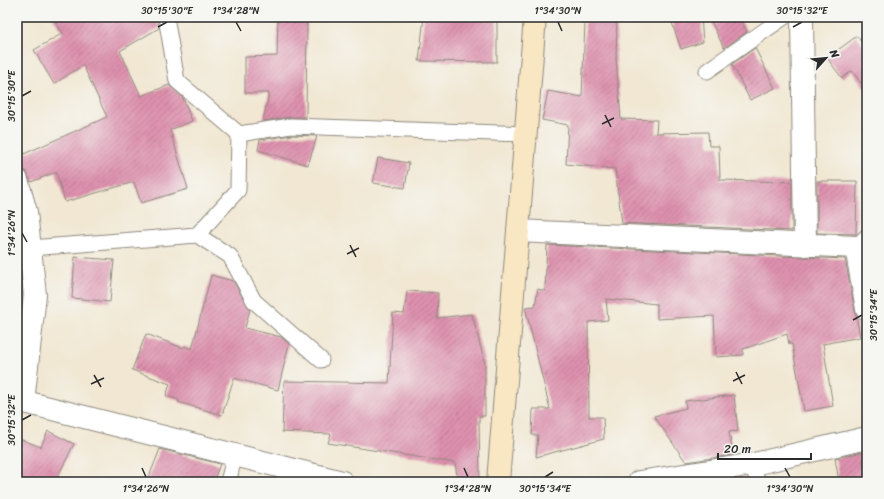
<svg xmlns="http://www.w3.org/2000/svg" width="884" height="499" font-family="Sriracha,sans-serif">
	<defs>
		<pattern id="building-hatch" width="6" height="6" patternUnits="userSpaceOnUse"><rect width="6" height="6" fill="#de91ae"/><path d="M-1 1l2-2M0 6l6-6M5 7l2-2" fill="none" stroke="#b4778e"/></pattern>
	</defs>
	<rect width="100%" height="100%" fill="#f6f6f2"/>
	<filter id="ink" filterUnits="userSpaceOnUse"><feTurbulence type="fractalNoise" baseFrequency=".025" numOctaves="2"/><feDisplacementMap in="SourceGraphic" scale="8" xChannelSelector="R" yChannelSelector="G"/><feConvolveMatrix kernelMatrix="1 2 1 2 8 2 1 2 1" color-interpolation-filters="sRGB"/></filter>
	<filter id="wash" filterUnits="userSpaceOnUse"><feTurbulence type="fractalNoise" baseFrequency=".012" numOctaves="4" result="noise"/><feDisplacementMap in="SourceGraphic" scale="16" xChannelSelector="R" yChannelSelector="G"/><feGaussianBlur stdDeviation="0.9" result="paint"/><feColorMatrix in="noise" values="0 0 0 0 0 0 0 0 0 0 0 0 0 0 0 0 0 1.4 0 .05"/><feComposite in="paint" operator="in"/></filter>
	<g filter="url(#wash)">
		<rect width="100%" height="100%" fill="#f1e7d2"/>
		<g id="blocks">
			<path fill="url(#building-hatch)" d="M52 17H157L159 28 120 51 141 96 169 85 183 98 192 121 170 130 188 189 141 203 134 182 65 202 56 172 31 182 26 171 17 168V157L107 117 83 65 54 84 34 50 63 33Z
				M278 17H307L306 117H290L263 121 269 93H245V57L277 56Z
				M424 17H497V62L419 61Z
				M670 17H701L703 42 681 49Z
				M709 17H739L747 32 724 48Z
				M617 20 616 58 621 119 657 120 656 133 708 132 709 146H719L720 180 792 182V231L622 223 615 169 566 164 568 125 542 120 548 91 582 97 585 22Z
				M857 36 867 50V91L852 71 842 78 827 58Z
				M755 48 775 88 750 100 732 64Z
				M292 135 317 136 308 165 258 150 260 140Z
				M378 158 409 163 405 188 373 183Z
				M817 181H857L856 234 817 233Z
				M547 245 845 259 860 337 823 344 833 406 804 411 792 344H789L787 334 743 349V355L716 357 714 316 657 319V304L606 299 608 320 588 322 589 417H603L604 439 536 457 538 435H532L533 409H550L525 307 535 306 538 289 545 291Z
				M75 257 114 260 110 302 72 298Z
				M211 275 233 281 250 309 245 328 281 337 289 344 278 390 234 378 222 415 178 402 179 400 166 396 170 384 132 370 146 334 183 348 184 346 192 349Z
				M407 291 438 293 437 318 472 314 485 364V416H479L480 482H458L455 463 328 443 331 434 282 432 284 381 389 383 393 313 404 314Z
				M734 395 738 431 729 432 733 455 686 462 654 416 686 408 685 401Z
				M48 431 74 444 55 482H17V438L41 447Z
				M160 449 220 464 213 482H147Z
				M867 451V459L863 460 866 482H839L835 458Z"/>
		</g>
	</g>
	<g filter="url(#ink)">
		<use href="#blocks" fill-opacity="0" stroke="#8e897e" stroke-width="1"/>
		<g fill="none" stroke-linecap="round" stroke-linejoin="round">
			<g stroke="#8e897e" stroke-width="17">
				<path id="lane" d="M707 71 784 17
					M239 134 291 126 526 134
					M197 235 230 256 254 301 321 360
					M17 245 30 248 197 235 238 190 239 134 177 81 166 17
					M856 247 867 236
					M754 464 757 482
					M228 482 235 455"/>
			</g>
			<g stroke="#8e897e" stroke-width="24">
				<path id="street" d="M802 17 805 245
					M17 180 26 212 35 295 23 402
					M518 231 856 247 867 309
					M17 400 342 482
					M639 482 754 464 867 438"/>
			</g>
			<g stroke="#8e897e" stroke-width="24">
				<path id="secondary" d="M498 482 535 17"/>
			</g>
			<use href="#lane" stroke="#fff" stroke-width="15"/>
			<use href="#street" stroke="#fff" stroke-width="22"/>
			<use href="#secondary" stroke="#f9e7c3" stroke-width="22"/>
		</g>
	</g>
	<path fill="none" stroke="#2b2b2b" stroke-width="1.5" d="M236 22 241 31M558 22 562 31M158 27 167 22M793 27 802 22M22 96 31 91M605 115 611 127M602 124 614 118M22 233 27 242M350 245 356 257M347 254 359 248M853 320 862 315M736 372 742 384M94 375 101 387M733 381 745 375M91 384 104 378M22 420 31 415M142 468 146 477M464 468 468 477M785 468 790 477M545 477 553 472"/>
	<rect width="884" height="499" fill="none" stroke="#f6f6f2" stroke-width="44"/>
	<g transform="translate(826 58) rotate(63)" stroke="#f6f6f2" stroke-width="3" paint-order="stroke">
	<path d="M0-3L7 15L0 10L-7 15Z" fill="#2b2b2b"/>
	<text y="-6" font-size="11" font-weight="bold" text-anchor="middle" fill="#2b2b2b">N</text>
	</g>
	<path d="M718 453v6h93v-6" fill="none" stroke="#2b2b2b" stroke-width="2"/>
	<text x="724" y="453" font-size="12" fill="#2b2b2b" stroke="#f6f6f2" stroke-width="3" paint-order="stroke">20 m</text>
	<rect x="22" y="22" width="840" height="455" fill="none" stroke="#2b2b2b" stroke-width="1.5"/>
	<g font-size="10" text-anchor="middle" fill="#2b2b2b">
		<text x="167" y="14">30°15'30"E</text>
		<text x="236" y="14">1°34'28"N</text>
		<text x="558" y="14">1°34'30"N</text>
		<text x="802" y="14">30°15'32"E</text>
		<text transform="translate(11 96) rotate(-90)" y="4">30°15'30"E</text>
		<text transform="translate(11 233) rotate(-90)" y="4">1°34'26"N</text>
		<text transform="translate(873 315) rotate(-90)" y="4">30°15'34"E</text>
		<text transform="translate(11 420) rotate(-90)" y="4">30°15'32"E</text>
		<text x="146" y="492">1°34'26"N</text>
		<text x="468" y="492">1°34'28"N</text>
		<text x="545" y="492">30°15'34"E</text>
		<text x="790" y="492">1°34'30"N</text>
	</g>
</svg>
